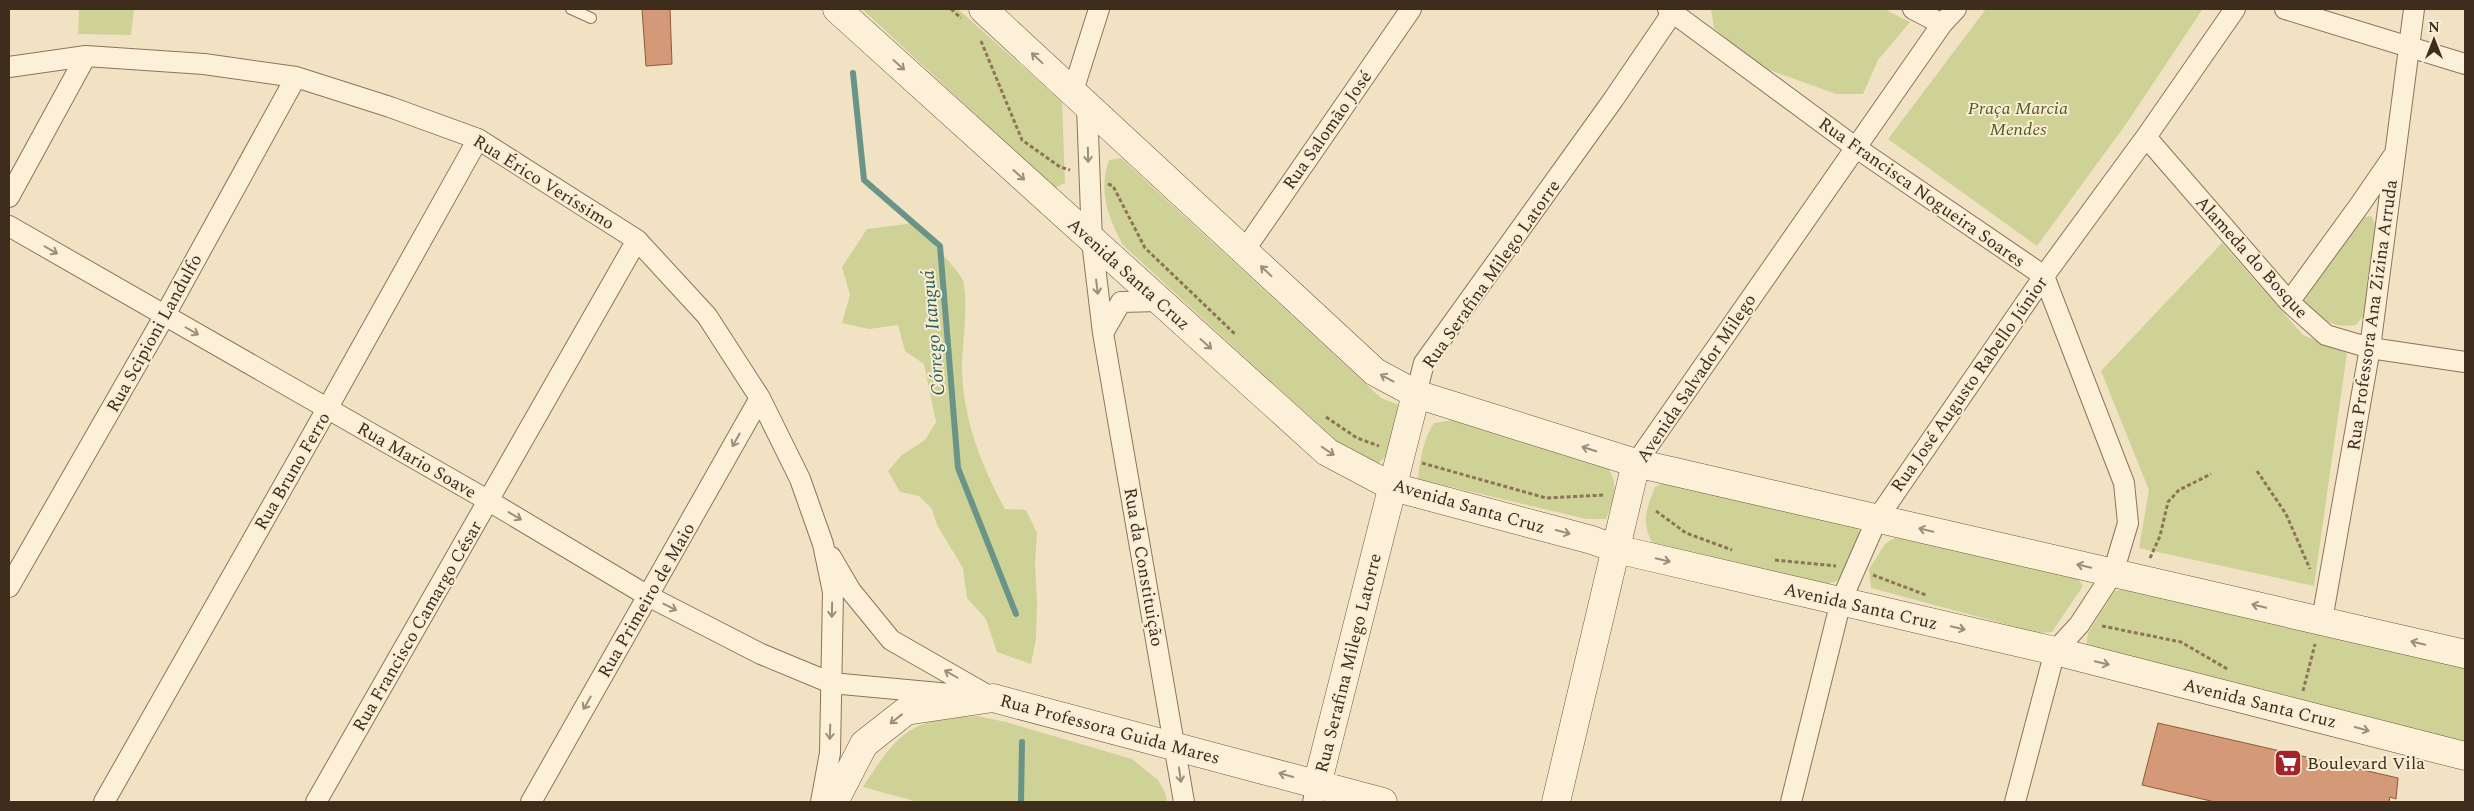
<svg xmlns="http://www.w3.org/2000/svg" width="2474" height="811" font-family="Spectral,serif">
	<rect width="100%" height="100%" fill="#f2e2c4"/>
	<path fill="#ced296" d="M79 9H134L131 35 78 34Z
		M862 9H958L1062 102 1065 183 1055 188Z
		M1711 9H1884L1910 22 1878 60 1863 94H1836L1756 65 1714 28Z
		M1986 9 2202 10 2126 124 2037 246 1888 139Z
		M1121 158 1381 398 1399 405 1390 453 1377 464 1345 450 1123 245C1108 217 1098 192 1109 160Z
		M2371 216 2375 224 2364 315 2356 325C2329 329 2320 317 2300 300L2360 218Z
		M914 223C922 233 961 272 963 281 969 303 962 344 962 368 963 419 981 465 1005 509L1026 510 1037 533 1035 563 1037 602 1036 639 1031 664 997 652 986 619 967 598 963 568 937 525 932 509 919 496 900 492 888 471 902 455 925 440 936 422 924 364 905 351 898 325 869 329 842 323 850 295 842 267 867 229Z
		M2222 243 2303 335 2347 353 2314 586 2139 548 2149 490 2101 371Z
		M1453 420 1602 461C1621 481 1615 496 1606 519H1586L1418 479C1420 459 1423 440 1434 423Z
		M1675 478 1856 523 1861 537 1854 556 1837 581 1823 585 1653 545C1641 521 1646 510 1655 487Z
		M1903 532 2074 572 2083 586 2052 632 2039 633 1871 588 1869 569 1885 544Z
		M2127 588 2465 667V747L2086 647 2088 633 2115 591Z
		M977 716 1006 722 1132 759 1158 780 1165 792 1167 802H918L863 787C898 733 910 718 977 716Z"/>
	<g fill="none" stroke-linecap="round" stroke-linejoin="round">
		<path stroke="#6b9488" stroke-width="6" d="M853 73 864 180 940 246 958 468 1016 614
			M1021 802 1022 742"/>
	</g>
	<path fill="#d49976" stroke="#91593b" d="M642 9H670L672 64 646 66Z
		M2158 723 2398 778 2396 799 2390 797 2389 802H2215L2142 785Z"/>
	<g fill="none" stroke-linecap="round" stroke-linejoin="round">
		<g stroke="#8f7358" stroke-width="12">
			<path id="lane" d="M571 9 591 18"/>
		</g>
		<g stroke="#8f7358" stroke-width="22">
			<path id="street" d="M1668 9 1855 147 2044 276 2124 483 2128 523 2113 573 2079 625 2055 651 2015 802
				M1913 9 1942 24
				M2285 9 2465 64
				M9 67 86 56 204 64 296 77 390 107 478 139 637 240 707 316 760 398 800 479 823 544 833 592 830 753 821 802
				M1073 91 1099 9
				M1087 106 1092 241 1103 333 1184 802
				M2146 137 2289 302 2326 335 2370 348 2465 362
				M9 197 86 56
				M9 226 489 501 648 596 761 654 831 683 961 695
				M1244 251 1411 9
				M2289 302 2359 206 2394 155
				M1103 333 1121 302 1159 301
				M1416 394 1424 363 1613 100 1675 9
				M1636 463 1942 24 1956 9
				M831 557 851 591 891 640 987 695
				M9 587 165 315 296 77
				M2322 620 2370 348 2414 9
				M104 802 327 409 478 139
				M316 802 637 240
				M531 802 760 398
				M1313 802 1317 785
				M1791 802 1841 601 1877 519 2044 276 2146 137 2235 9"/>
		</g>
		<g stroke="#71543b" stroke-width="29">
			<path id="secondary" d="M837 9 1327 452 1393 487 1592 540 1616 549 2055 651 2465 756
				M983 9 1375 372 1416 394 1636 463 2465 654
				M1317 785 1416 394
				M834 802 864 744 906 711 993 698 1383 802
				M1556 802 1636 463"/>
		</g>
		<path stroke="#8f7358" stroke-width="3" stroke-dasharray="4 2.5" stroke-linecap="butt" d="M951 9 961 18
			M981 41 1022 140 1060 167 1070 170
			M1108 184 1113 186 1145 248 1236 335
			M1326 417 1357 438 1379 446
			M1422 463 1546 498 1604 495
			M2257 471 2286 514 2310 569
			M1656 511 1686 533 1732 550
			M2150 558 2160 536 2168 502 2179 490 2211 474
			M1775 560 1836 566
			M1873 575 1926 595
			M2102 626 2181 642 2229 670
			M2303 691 2315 644"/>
		<use href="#lane" stroke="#fcf0d8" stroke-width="10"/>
		<use href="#street" stroke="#fcf0d8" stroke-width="20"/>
		<use href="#secondary" stroke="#fcf0d8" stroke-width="28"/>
	</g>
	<defs><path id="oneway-shaft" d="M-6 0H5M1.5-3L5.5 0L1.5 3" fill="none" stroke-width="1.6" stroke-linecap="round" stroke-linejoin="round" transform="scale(1.25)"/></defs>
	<g stroke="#9d8e7a">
		<use href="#oneway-shaft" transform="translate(1037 58) rotate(-137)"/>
		<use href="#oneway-shaft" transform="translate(899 65) rotate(42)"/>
		<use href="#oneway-shaft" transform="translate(1088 155) rotate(89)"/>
		<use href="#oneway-shaft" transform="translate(1019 175) rotate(42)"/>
		<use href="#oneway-shaft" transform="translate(51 250) rotate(30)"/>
		<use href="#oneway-shaft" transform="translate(1266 271) rotate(-137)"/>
		<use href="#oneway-shaft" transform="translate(1097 287) rotate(83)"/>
		<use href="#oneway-shaft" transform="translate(192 331) rotate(30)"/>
		<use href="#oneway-shaft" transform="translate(1206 344) rotate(42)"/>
		<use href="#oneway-shaft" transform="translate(1387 378) rotate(-152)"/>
		<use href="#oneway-shaft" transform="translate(736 440) rotate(119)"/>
		<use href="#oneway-shaft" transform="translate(1589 449) rotate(-162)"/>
		<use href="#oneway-shaft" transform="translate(1328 451) rotate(34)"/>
		<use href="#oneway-shaft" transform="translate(515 516) rotate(31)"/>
		<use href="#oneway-shaft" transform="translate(1926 530) rotate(-167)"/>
		<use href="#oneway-shaft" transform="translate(1563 532) rotate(15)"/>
		<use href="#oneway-shaft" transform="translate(1663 560) rotate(13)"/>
		<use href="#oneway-shaft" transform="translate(2084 566) rotate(-167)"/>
		<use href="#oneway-shaft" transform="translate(2259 606) rotate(-167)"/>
		<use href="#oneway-shaft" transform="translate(670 607) rotate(27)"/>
		<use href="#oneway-shaft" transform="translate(832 610) rotate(91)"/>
		<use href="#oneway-shaft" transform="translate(1958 628) rotate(13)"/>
		<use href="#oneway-shaft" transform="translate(2418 643) rotate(-167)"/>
		<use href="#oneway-shaft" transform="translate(2102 663) rotate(14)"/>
		<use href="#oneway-shaft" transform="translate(951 674) rotate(-150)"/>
		<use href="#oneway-shaft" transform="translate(587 703) rotate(120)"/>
		<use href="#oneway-shaft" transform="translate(896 719) rotate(142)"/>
		<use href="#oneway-shaft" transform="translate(2362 729) rotate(15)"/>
		<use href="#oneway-shaft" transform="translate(830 732) rotate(92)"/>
		<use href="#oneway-shaft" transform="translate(1180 775) rotate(82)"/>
		<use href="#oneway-shaft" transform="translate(1286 775) rotate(-164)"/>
	</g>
	<defs>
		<g id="supermarket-square" transform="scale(1.4375)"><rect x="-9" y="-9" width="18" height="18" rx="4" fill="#a42229" stroke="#f9edd4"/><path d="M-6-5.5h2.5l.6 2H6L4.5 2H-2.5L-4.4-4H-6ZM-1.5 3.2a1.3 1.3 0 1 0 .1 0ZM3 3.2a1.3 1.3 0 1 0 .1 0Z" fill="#fff"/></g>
	</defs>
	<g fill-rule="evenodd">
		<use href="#supermarket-square" x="2288" y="763"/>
	</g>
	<g text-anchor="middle" stroke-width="4" stroke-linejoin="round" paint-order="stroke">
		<g font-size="18" font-style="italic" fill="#505c22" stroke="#f9edd4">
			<text x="2018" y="114">Praça Marcia<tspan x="2018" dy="21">Mendes</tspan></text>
		</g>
		<g font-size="18" fill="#3e2c1d" stroke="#f9edd4">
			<text transform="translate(1327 130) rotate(-55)" y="6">Rua Salomão José</text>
			<text transform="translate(544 182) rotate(32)" y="6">Rua Érico Veríssimo</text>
			<text transform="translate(1922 192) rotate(35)" y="6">Rua Francisca Nogueira Soares</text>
			<text transform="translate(2252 257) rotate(48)" y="6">Alameda do Bosque</text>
			<text transform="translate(1129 274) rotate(42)" y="6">Avenida Santa Cruz</text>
			<text transform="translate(1491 274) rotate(-55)" y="6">Rua Serafina Milego Latorre</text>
			<text transform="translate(2372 315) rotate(-82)" y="6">Rua Professora Ana Zizina Arruda</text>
			<text transform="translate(154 333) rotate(-61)" y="6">Rua Scipioni Landulfo</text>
			<text transform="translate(1696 378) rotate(-56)" y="6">Avenida Salvador Milego</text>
			<text transform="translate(1969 384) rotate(-55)" y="6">Rua José Augusto Rabello Júnior</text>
			<text transform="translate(417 460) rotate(30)" y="6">Rua Mario Soave</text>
			<text transform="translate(292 471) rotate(-60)" y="6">Rua Bruno Ferro</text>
			<text transform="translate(1469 506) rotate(16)" y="6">Avenida Santa Cruz</text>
			<text transform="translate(1144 567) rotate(80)" y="6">Rua da Constituição</text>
			<text transform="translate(646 600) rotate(-60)" y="6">Rua Primeiro de Maio</text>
			<text transform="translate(1861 606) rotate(13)" y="6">Avenida Santa Cruz</text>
			<text transform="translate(417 626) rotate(-60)" y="6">Rua Francisco Camargo César</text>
			<text transform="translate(1348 663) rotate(-76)" y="6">Rua Serafina Milego Latorre</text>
			<text transform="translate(2260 703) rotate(14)" y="6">Avenida Santa Cruz</text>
			<text transform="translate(1110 729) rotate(15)" y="6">Rua Professora Guida Mares</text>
		</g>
		<g font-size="18" fill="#3e2c1d" stroke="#f9edd4" text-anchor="start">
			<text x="2307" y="769">Boulevard Vila</text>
		</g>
		<g font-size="19" font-style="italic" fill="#2b5f59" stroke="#f9edd4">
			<text transform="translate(932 333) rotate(-95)" y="7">Córrego Itanguá</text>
		</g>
	</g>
	<rect width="2474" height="811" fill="none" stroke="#3e2c1d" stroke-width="20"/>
	<g transform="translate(2434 40)" stroke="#f9edd4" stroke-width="4" paint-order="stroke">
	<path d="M0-4L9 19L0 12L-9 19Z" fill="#3e2c1d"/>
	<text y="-8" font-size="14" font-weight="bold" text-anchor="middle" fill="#3e2c1d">N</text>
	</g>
</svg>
